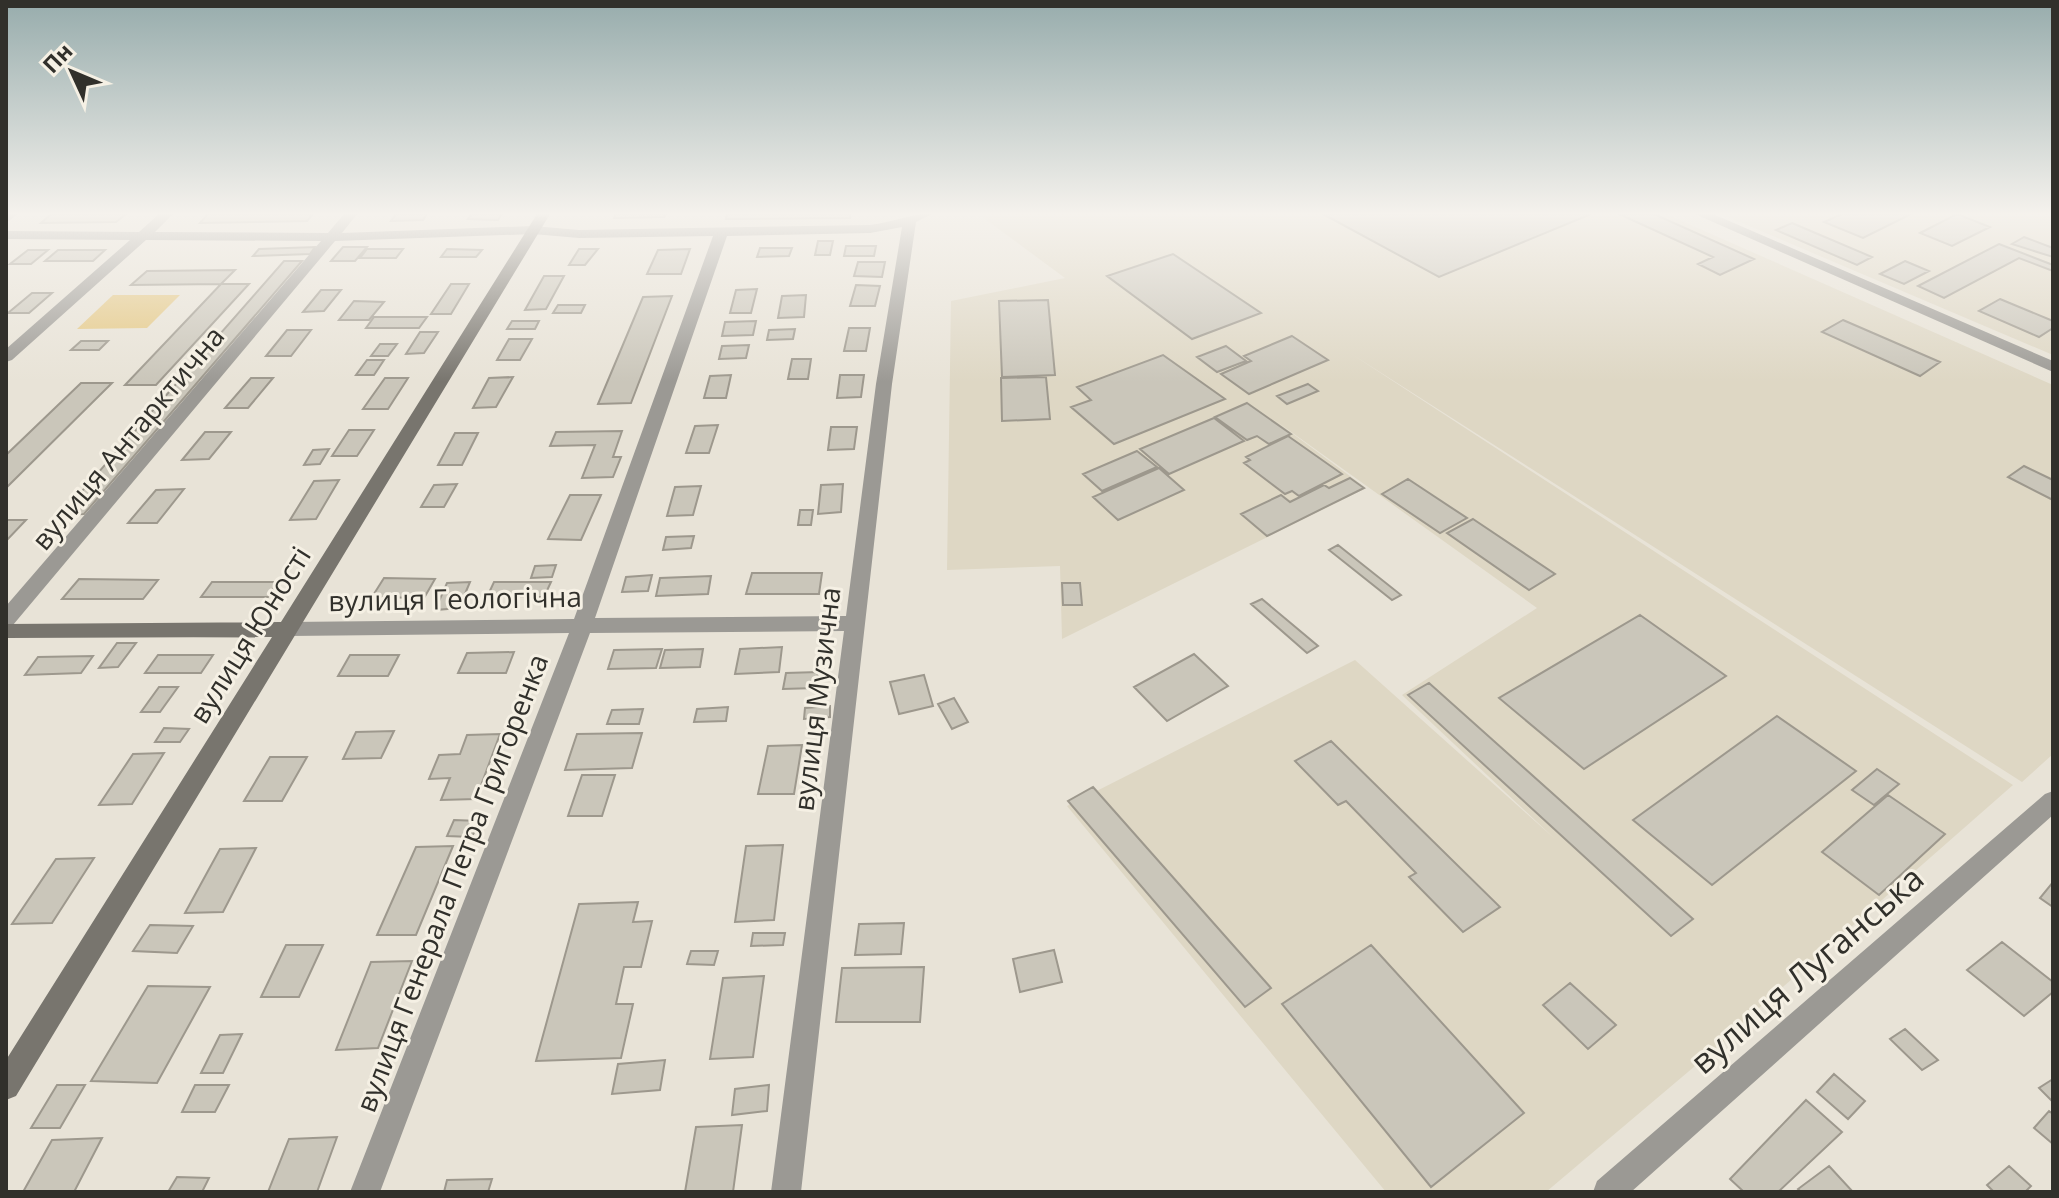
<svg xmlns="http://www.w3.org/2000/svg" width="2059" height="1198" font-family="'Open Sans',sans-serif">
	<rect width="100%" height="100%" fill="#e8e3d7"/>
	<path fill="#ded7c4" d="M985 214H1666L2053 385V754L2022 782 1350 353 2013 785 1751 1015 1753 1017 1546 1192H1386L1067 806 1355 660 1555 839 1402 695 1537 608 1269 416 1366 488 1062 639 1060 566 947 570 951 301 1065 278 981 216Z
		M1721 214H2053V355Z"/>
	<path fill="#e4c781" d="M113 295H180L147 328 77 329Z"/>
	<path fill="#cac6ba" stroke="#9d988d" stroke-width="2" d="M51 214H126L116 222 41 223Z
		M208 214H313L307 221 200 223Z
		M396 214H427L423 220 391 221Z
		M472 214H502L498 220 468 219Z
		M616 214H666L664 217 614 218Z
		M727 214H850V218L726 219Z
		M1323 214H1591L1439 277Z
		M1619 214H1654L1754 259 1720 275 1698 264 1713 257Z
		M1842 214H1911L1863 238 1824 222Z
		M1957 214 1990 227 1952 246 1920 233Z
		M1792 223 1872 257 1857 265 1776 230Z
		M2024 237 2053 248V257L2012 244Z
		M818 241H833L830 255H815Z
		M1999 244 2053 265V271L2019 258 1944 298 1918 286Z
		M846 246H876L874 256H844Z
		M315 247 310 254 253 256 259 249Z
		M343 247H367L355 261H331Z
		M760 248H792L789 256 757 257Z
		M367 249H403L396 258H360Z
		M447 249 482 250 476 257H441Z
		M579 249H598L585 265H569Z
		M690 249 681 274H647L658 250Z
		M28 250H48L31 264H10Z
		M58 250H105L93 261H45Z
		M1173 254 1261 313 1192 339 1107 276Z
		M284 261H302L84 514 61 515Z
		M1905 261 1929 271 1904 284 1880 274Z
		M858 262H885L882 277 854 276Z
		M235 270 221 284 131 285 147 271Z
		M544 276H564L546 309 525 310Z
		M221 284H249L156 385H125Z
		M451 284H469L451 314H431Z
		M856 285 880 286 875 306H850Z
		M757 289 751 313H730L736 290Z
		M321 290H341L324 311 303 312Z
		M32 293H52L29 313H8Z
		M806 295 804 317 778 318 782 296Z
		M672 296 631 403 598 404 643 297Z
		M2000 299 2053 321V328L2039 337 1979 311Z
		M1048 300 1055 375 1002 377 999 301Z
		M354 301 384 302 369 320H339Z
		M558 305H585L581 313H553Z
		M374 317H427L419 328H366Z
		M1843 320 1940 362 1920 376 1822 332Z
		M512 321H539L535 329H507Z
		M756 321 753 335 722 336 725 322Z
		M849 328H870L866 351H844Z
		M795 329 793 339 767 340 769 330Z
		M287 330H311L291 356H266Z
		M420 332H438L424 353 406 354Z
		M1292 336 1328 360 1249 394 1221 374 1251 361 1244 356Z
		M509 339H532L520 360H497Z
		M81 341H108L99 350H71Z
		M380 344H397L388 356H371Z
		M749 345 746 358 719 359 722 346Z
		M1226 346 1246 361 1217 372 1197 357Z
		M1163 355 1225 399 1114 444 1071 407 1091 400 1077 387Z
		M792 359H811L808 379H788Z
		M367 360H384L374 375H356Z
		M731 375 726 398H704L710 376Z
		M840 375H864L861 397 837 398Z
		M513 377 496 407 473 408 489 378Z
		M1046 377 1050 419 1002 421 1001 378Z
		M251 378H273L248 408H225Z
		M385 378H408L388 409H363Z
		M81 383H112L6 488V455Z
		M1308 384 1318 391 1287 404 1277 396Z
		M1247 403 1291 434 1269 444 1257 436 1247 440 1215 417Z
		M1214 418 1244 441 1169 474 1140 449Z
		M718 425 709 453H686L695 426Z
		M831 427H857L854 449 828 450Z
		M349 430H374L357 456H332Z
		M622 431 613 457H621L613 477 582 478 595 445 550 446 556 432Z
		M205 432H231L209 459 182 460Z
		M455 433H478L462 465H438Z
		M1288 436 1342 474 1299 496 1292 491 1285 494 1244 463 1250 460 1246 457Z
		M329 449 320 464 304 465 313 450Z
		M1137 451 1157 467 1102 491 1083 474Z
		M2024 466 2053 480V500L2008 477Z
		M1159 468 1184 490 1118 520 1093 497Z
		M1350 478 1364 488 1267 536 1241 514 1281 495 1290 502 1324 485 1329 488Z
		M1408 479 1467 518 1440 533 1382 494Z
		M339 480 316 519 290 520 314 481Z
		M457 484 444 507H421L434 485Z
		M843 484 841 512 818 514 821 485Z
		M701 486 693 515 667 516 675 487Z
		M184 489 157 523H128L156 490Z
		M570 495H601L581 540 548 539Z
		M800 510H813L811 525H798Z
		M1473 519 1555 574 1529 590 1447 533Z
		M6 520H26L6 541Z
		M694 536 691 548 663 550 666 537Z
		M1338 545 1401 595 1392 600 1329 550Z
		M556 565 552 577 531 578 535 566Z
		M752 573H822L819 594H746Z
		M652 575 648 591 622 592 626 577Z
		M711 576 708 594 656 596 660 578Z
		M384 578 435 579 424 598 372 597Z
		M79 579 158 580 143 599H62Z
		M212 582H278L268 597H201Z
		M470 582 459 608 435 610 447 583Z
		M494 582H551L544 597H487Z
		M1062 583H1080L1082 605H1063Z
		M1262 599 1318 646 1307 653 1251 604Z
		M1640 615 1726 676 1584 769 1499 698Z
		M117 643H136L118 667 99 668Z
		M782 647 779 672 735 674 740 649Z
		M662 649 656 668 608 669 614 650Z
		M703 649 700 667 660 668 665 650Z
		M514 652 506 673H458L467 653Z
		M1194 654 1228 686 1167 721 1134 687Z
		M158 655H213L201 673H145Z
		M350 655H399L388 676H338Z
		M93 656 81 673 25 675 38 657Z
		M818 672 816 688 783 689 786 673Z
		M924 675 933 706 899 714 890 682Z
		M1429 683 1693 919 1671 936 1408 695Z
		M159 687H178L160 712H141Z
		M954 698 968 722 952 729 938 704Z
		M830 706V717L804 719 805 708Z
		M728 707 726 721 694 722 697 709Z
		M643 709 639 724H607L612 710Z
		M1777 716 1856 771 1712 885 1633 820Z
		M164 728 189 729 180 742H155Z
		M394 731 381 758 343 759 356 732Z
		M642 733 632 768 565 770 577 734Z
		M500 734 476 799 441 800 450 778 429 779 439 755 460 754 467 735Z
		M1331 741 1500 907 1463 932 1409 877 1416 873 1346 801 1338 805 1295 761Z
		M802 745 794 794H758L768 746Z
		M164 753 132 804 99 805 133 754Z
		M270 757H307L282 801H244Z
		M1877 769 1899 784 1874 805 1852 790Z
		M582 775H615L602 816H568Z
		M1093 787 1271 988 1245 1007 1068 801Z
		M1888 795 1945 834 1879 895 1822 852Z
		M454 820 479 821 472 837 447 836Z
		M783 845 774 920 735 922 746 846Z
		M453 846 416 935H377L416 847Z
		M256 848 223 912 185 913 220 849Z
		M94 858 52 923 12 924 56 859Z
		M2053 882V907L2040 898Z
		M638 902 633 922 652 921 641 967H624L616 1004H633L621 1058 536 1061 579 904Z
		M904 923 901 954 855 955 859 924Z
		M150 925 193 926 177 953 133 951Z
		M753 933H785L783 945 751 946Z
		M2002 942 2053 982V992L2024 1016 1967 970Z
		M286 945H323L299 997H261Z
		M1371 945 1524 1113 1431 1187 1282 1004Z
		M1054 950 1062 982 1020 992 1013 959Z
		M691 951H718L714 965 687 964Z
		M412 961 378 1048 336 1050 371 962Z
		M924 967 920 1022H836L842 968Z
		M764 976 753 1057 710 1059 723 978Z
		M1570 983 1616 1025 1588 1049 1543 1005Z
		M148 986 210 987 157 1083 91 1081Z
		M1905 1029 1938 1060 1922 1070 1890 1039Z
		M242 1034 223 1073H201L220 1035Z
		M665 1060 660 1090 612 1094 618 1064Z
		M1834 1074 1865 1101 1848 1119 1817 1092Z
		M2053 1079V1102L2039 1088Z
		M57 1085H85L60 1128H31Z
		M195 1085H229L215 1112H182Z
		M769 1085 767 1111 732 1115 735 1089Z
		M1806 1100 1842 1132 1778 1192H1744L1730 1179Z
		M2049 1111 2053 1114V1144L2034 1128Z
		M742 1125 733 1192H685L696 1127Z
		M337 1137 317 1192H268L289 1139Z
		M102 1138 74 1192H23L52 1140Z
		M1829 1166 1853 1192H1801L1798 1189Z
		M2009 1166 2031 1186 2025 1192H1994L1987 1185Z
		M177 1177 209 1178 202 1192H168Z
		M492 1179 488 1192H444L447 1180Z"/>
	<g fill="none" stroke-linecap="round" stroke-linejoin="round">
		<path fill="#9b9994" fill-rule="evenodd" d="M6 214H18L6 223Z
			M159 214H173L155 232 328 233 344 214H357L342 233 533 226 579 230 870 225C894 222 908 214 932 214L916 222 892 384 801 1192H771L844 631 590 633 380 1192H350L569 633 289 636 282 634 279 629 282 624 289 622 574 619 713 236 579 238 533 234 335 241 13 625 6 627V606L321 241 146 240 12 360 6 362V349L130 240 6 239V231L139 232ZM902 227 876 384 846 616 595 618 727 236 870 233Z
			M1695 214H1713L2053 361V372Z
			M2053 791V815L1631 1192H1593L1597 1181 2045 794Z"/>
		<path fill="#78756e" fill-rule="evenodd" d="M537 214H550L16 1096 6 1100V1060L272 637 6 638V624L281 622Z"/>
	</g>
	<linearGradient id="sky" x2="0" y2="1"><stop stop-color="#97acac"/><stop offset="0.56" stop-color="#f5f2ed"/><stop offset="1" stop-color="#f5f2ed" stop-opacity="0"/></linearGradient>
	<rect width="2059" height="382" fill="url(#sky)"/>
	<g text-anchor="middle" stroke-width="6" stroke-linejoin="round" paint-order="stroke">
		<g font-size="28" fill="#31302b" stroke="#f5f0e4">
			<text transform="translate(128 438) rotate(-50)" y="10">вулиця Антарктична</text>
			<text transform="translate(455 599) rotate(-1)" y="10">вулиця Геологічна</text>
			<text transform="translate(250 635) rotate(-58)" y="10">вулиця Юності</text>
			<text transform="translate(817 699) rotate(-83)" y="10">вулиця Музична</text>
			<text transform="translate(452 883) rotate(-69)" y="10">вулиця Генерала Петра Григоренка</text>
		</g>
		<g font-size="34" fill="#31302b" stroke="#f5f0e4">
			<text transform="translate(1807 970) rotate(-41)" y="12">вулиця Луганська</text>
		</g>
	</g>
	<rect width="2059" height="1198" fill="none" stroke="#31302b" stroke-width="16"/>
	<g transform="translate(72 72) rotate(314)" stroke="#f5f0e4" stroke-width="6" paint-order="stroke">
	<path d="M0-6L14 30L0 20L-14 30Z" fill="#31302b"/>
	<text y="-12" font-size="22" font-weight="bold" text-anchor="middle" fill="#31302b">Пн</text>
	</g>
</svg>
